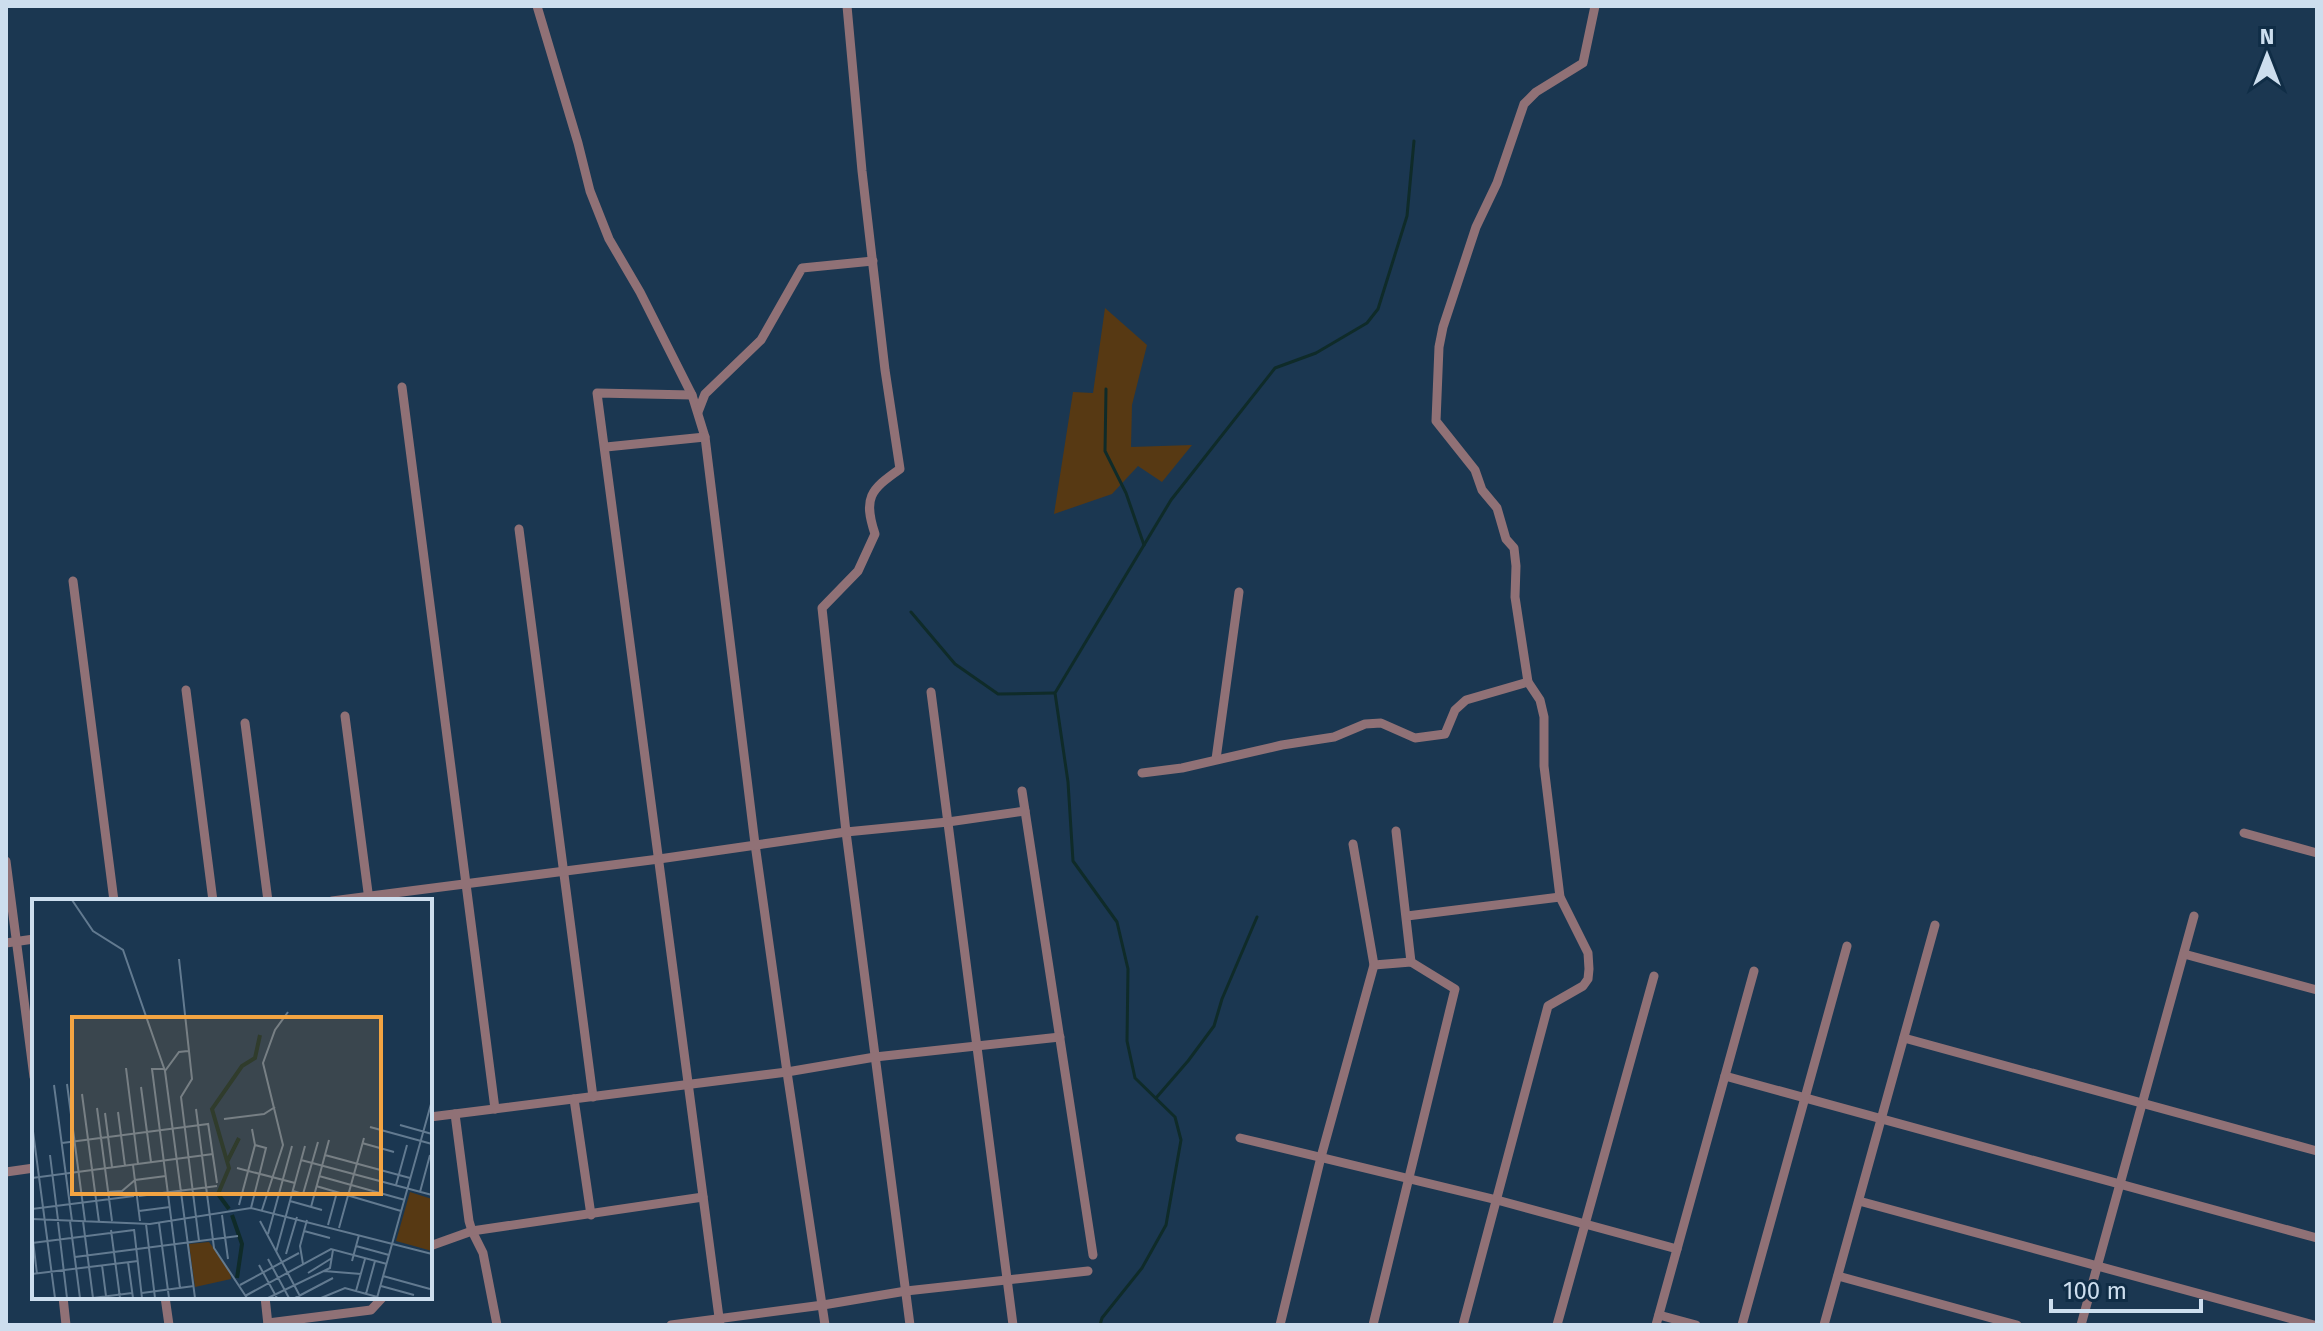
<svg xmlns="http://www.w3.org/2000/svg" width="2323" height="1331" font-family="'Fira Sans',sans-serif">
  <style>
    .green { fill: #573913 }
    .lines { fill: none; stroke-linecap: round; stroke-linejoin: round }
    .stream { stroke: #0f2b29; stroke-width: 3 }
    .street { stroke: #907176; stroke-width: 9 }
    .inset-river { fill: none; stroke: #0f2b29; stroke-width: 4 }
    .inset-road { fill: none; stroke: #627a90; stroke-width: 2 }
    .view { fill: #f3a442; fill-opacity: 0.15; stroke: #f3a442; stroke-width: 4 }
    .inset-edge { fill: none; stroke: #cddeee; stroke-width: 4 }
  </style>
  <rect width="100%" height="100%" fill="#1b3751"/>
  <polygon class="green" points="1105,308 1147,345 1132,405 1131,447 1192,445 1162,482 1138,466 1112,494 1054,514 1073,392 1093,393"/>
  <g class="lines">
    <g class="stream">
      <polyline points="1106,389 1105,451 1126,493 1144,545"/>
      <polyline points="911,612 955,664 998,694 1054,693"/>
      <polyline points="1156,1098 1188,1061 1214,1026 1222,999 1257,917"/>
      <polyline points="1100,1325 1102,1318 1142,1268 1166,1225 1181,1140 1175,1117 1135,1078 1127,1041 1128,969 1117,922 1073,861 1068,782 1055,693 1171,500 1275,368 1316,353 1367,323 1378,309 1407,216 1414,141"/>
    </g>
    <g class="street">
      <polyline points="537,6 578,143 590,191 609,239 640,292 692,395 705,437 755,844 787,1072 825,1325"/>
      <path d="M847 6 862 171 885 370 900 469C870 490 863 498 875 534L858 571 822 608 846 832 910 1325"/>
      <polyline points="402,387 495,1109"/>
      <polyline points="692,395 597,393 720,1325"/>
      <polyline points="698,412 705,394 761,340 802,268 873,261"/>
      <polyline points="606,447 705,437"/>
      <polyline points="519,529 593,1097"/>
      <polyline points="73,581 114,901"/>
      <polyline points="186,690 213,901"/>
      <polyline points="931,692 1013,1325"/>
      <polyline points="345,716 369,900"/>
      <polyline points="245,723 268,901"/>
      <polyline points="1216,759 1239,592"/>
      <polyline points="1142,773 1182,768 1282,745 1334,737 1365,724 1381,723 1415,738 1445,734 1455,710 1466,700 1528,682"/>
      <polyline points="1022,791 1093,1255"/>
      <polyline points="1396,831 1411,962"/>
      <polyline points="2244,833 2317,853"/>
      <polyline points="6,861 34,1077"/>
      <polyline points="332,901 659,859 846,832 948,822 1025,811"/>
      <polyline points="1407,916 1560,897"/>
      <polyline points="6,943 34,939"/>
      <polyline points="2184,954 2317,990"/>
      <polyline points="1904,1038 2317,1151"/>
      <polyline points="1725,1076 2317,1238"/>
      <polyline points="574,1099 591,1215"/>
      <polyline points="455,1114 469,1221 472,1231 483,1253 497,1325"/>
      <polyline points="430,1117 787,1072 875,1057 1060,1037"/>
      <polyline points="1240,1138 1497,1200 1677,1249"/>
      <polyline points="6,1172 34,1168"/>
      <polyline points="1859,1201 2314,1325"/>
      <polyline points="430,1246 472,1231 703,1197"/>
      <polyline points="1838,1276 2017,1325"/>
      <polyline points="63,1297 66,1325"/>
      <polyline points="165,1297 169,1325"/>
      <polyline points="265,1297 268,1325"/>
      <polyline points="1659,1315 1696,1325"/>
      <polyline points="268,1323 371,1310 383,1297"/>
      <polyline points="671,1325 823,1305 906,1291 1088,1271"/>
      <polyline points="1280,1325 1321,1157 1374,965 1353,844"/>
      <polyline points="1373,1325 1455,989 1411,962 1374,965"/>
      <polyline points="1463,1325 1548,1006 1583,986 1588,979 1589,969 1588,953 1560,897 1544,766 1544,717 1540,700 1528,682 1515,597 1516,566 1514,548 1506,539 1497,508 1482,490 1475,470 1436,421 1439,347 1443,327 1476,227 1497,183 1524,104 1536,92 1583,63 1595,6"/>
      <polyline points="1557,1325 1654,976"/>
      <polyline points="1656,1325 1754,971"/>
      <polyline points="1742,1325 1847,946"/>
      <polyline points="1824,1325 1935,925"/>
      <polyline points="2081,1325 2194,916"/>
    </g>
  </g>
  <g transform="translate(32 899)">
    <rect width="400" height="400" fill="#1b3751"/>
    <path d="M378 293 400 300V352L364 342ZM177 343 198 371 199 380 163 388 157 345Z" fill="#573913"/>
    <path class="inset-river" d="M195 263 207 239M197 310 186 295 197 269 180 210 210 167 223 159 228 136M200 316 210 345 205 379"/>
    <path class="inset-road" d="M40 1 61 32 91 51 133 172 163 399M147 60 160 180 149 198 167 342M94 169 106 265M132 170H120L148 389M133 172 147 153 156 152M35 185 53 322M22 186 40 322M109 188 119 263M50 195 67 323M65 209 80 322M164 210 182 349 215 399M86 213 93 267M73 214 80 268M192 220 232 215 243 208M176 224 185 284M0 225 23 399M368 226 400 235M338 228 400 245M30 244 176 225M330 244 362 253M18 256 26 321M293 256 378 279M269 261 400 296M101 266 108 322M205 269 263 284M287 277 373 301M0 279 181 255M364 286 375 246M284 287 369 312M261 292 271 295 286 243M76 293 90 292 103 281 134 277M388 293 398 256M107 297 185 287M258 302 290 311M207 306 223 246 220 230M279 308 297 241M219 309 234 249 223 246M0 310 102 297M230 311 251 246 231 164 243 131 256 113M107 312 138 308M190 316 196 360M0 320 118 325 219 309 400 355M38 322 48 399M51 322 61 399M228 322 269 399M26 323 35 399M127 324 137 399M114 325 123 399M296 326 305 293M307 329 332 239M102 330 110 399M79 331 88 399M272 332 298 339M0 333 5 375M236 335 260 247M0 344 102 331M324 347 357 356M244 353 273 247M254 355 265 318M43 358 206 337M236 360 257 399M320 362 327 336M96 363 101 399M271 365 268 347 275 321M70 366 74 397M227 366 245 399M292 372 329 375M276 374 300 359M0 375 106 362M351 377 398 390M208 386 267 354M349 387 382 396M324 392 333 360M110 394 162 387M334 395 343 362M213 397 299 350 355 365M61 399 100 394M236 399 298 369 301 351M263 399 301 379M289 399 313 389 349 399M345 399 399 205"/>
    <path class="view" d="M40 118H349V295H40Z"/>
    <rect width="400" height="400" class="inset-edge"/>
  </g>
  <rect width="2323" height="1331" fill="none" stroke="#cddeee" stroke-width="16"/>
  <g transform="translate(2267 56)" stroke="#102d46" stroke-width="6" paint-order="stroke">
  <path d="M0-6L14 30L0 20L-14 30Z" fill="#cddeee"/>
  <text y="-12" font-size="22" font-weight="bold" text-anchor="middle" fill="#cddeee">N</text>
  </g>
  <path d="M2051 1299v12h150v-12" fill="none" stroke="#cddeee" stroke-width="4"/>
  <text x="2063" y="1299" font-size="24" fill="#cddeee" stroke="#102d46" stroke-width="6" paint-order="stroke">100 m</text>
</svg>
